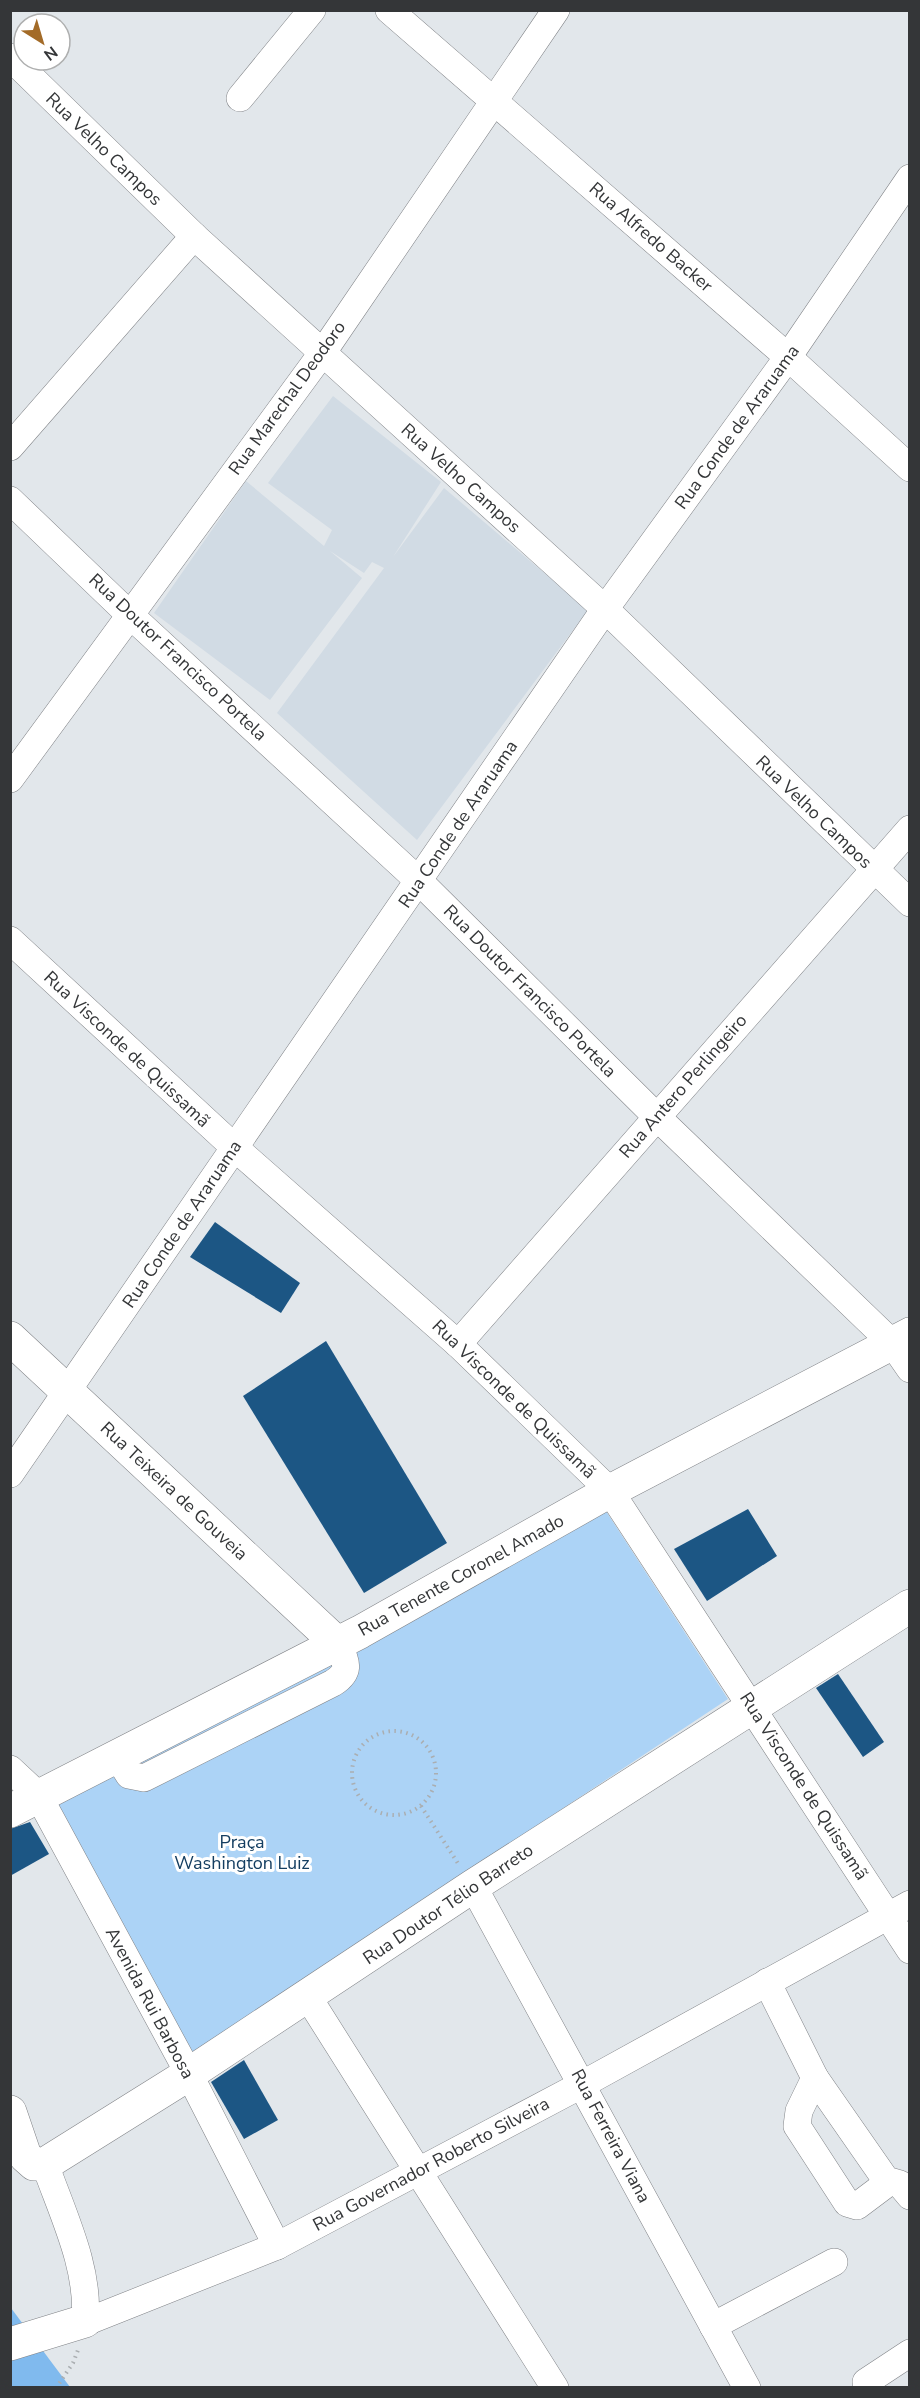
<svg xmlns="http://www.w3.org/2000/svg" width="920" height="2398" font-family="'Nunito Sans',sans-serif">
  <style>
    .built { fill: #d1dbe4 }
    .green { fill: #acd3f6 }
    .water { fill: #80baee }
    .building { fill: #1c5684 }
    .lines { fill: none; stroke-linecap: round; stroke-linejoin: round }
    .minor-casing { stroke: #808387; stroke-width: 28 }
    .major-casing { stroke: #808387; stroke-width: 34 }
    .highway-casing { stroke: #808387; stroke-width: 34 }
    .path { stroke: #aaaeb1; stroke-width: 4; stroke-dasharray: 1.5 4.5; stroke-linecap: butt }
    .minor { stroke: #fff; stroke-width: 27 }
    .major { stroke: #fff; stroke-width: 33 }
    .highway { stroke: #fff; stroke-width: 33 }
    .labels { text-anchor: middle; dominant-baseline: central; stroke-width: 6; stroke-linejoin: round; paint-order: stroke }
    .street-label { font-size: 18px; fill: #343638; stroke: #fff }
    .park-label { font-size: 18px; fill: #143e61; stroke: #fff }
  </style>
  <rect width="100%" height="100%" fill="#e2e7eb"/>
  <polygon class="built" points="333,396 441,482 393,557 444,488 588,610 417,840 277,713 384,568 372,562 364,573 330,551 362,578 270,700 154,613 246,481 324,546 332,530 268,483"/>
  <polygon class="green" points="604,1508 728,1699 192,2054 43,1797"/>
  <polygon class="water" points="11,2308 70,2387 11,2387"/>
  <g class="building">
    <polygon points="215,1222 300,1283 281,1313 190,1257"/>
    <polygon points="326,1341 447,1543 364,1593 243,1396"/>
    <polygon points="748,1509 777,1556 707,1601 674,1549"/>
    <polygon points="838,1674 884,1742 863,1757 816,1688"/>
    <polygon points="30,1822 49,1854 10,1876 10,1829"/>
    <polygon points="244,2060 278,2120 244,2139 211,2082"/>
  </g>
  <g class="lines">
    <defs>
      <g id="minor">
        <polyline points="389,10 788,357 910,468"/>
        <polyline points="10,57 194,236 605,609 910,903"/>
        <polyline points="240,98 312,10"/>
        <polyline points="10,447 194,236"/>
        <polyline points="10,500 130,615 420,882 657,1117 892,1343 910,1369"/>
        <polyline points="10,779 323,352 556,10"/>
        <polyline points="10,940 234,1147 458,1344 610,1491 910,1950"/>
        <polyline points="458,1344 910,829"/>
        <polyline points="10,1474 605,609 788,357 910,178"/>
        <path d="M117 1756 129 1775 144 1778 333 1683C352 1671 346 1662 338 1644"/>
        <polyline points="10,1769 38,1795 189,2074 277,2246"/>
        <polyline points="473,1886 747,2388"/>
        <polyline points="767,1982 815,2078 886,2180 900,2184 910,2196"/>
        <polyline points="308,1997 555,2388"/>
        <polyline points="815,2078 799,2111 797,2126 847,2203 857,2206 889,2182"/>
        <path d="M45 2164C62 2213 90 2268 85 2321L91 2320 277 2246 583 2084 910 1904"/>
        <polyline points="713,2326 834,2262"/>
        <polyline points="866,2382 910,2353"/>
      </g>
      <g id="major">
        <polyline points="10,1338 338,1644"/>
        <polyline points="10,1811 360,1632 610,1491 910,1334"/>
        <polyline points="10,2112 25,2156 34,2164 45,2164 189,2074 473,1886 910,1606"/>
      </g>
      <polyline id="highway" points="10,2344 85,2321"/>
    </defs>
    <use href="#minor" class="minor-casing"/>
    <use href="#major" class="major-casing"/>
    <use href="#highway" class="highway-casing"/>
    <g class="path">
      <circle cx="394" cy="1773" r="42"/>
      <polyline points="421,1806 459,1865"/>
      <polyline points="56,2388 73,2363 78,2350"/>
    </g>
    <use href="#minor" class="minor"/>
    <use href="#major" class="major"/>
    <use href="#highway" class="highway"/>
  </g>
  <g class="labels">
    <g class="street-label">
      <text transform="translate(104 149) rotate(44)">Rua Velho Campos</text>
      <text transform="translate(651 237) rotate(41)">Rua Alfredo Backer</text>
      <text transform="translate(287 398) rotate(-54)">Rua Marechal Deodoro</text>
      <text transform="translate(737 427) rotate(-54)">Rua Conde de Araruama</text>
      <text transform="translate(461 478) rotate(42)">Rua Velho Campos</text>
      <text transform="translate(178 657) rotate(43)">Rua Doutor Francisco Portela</text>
      <text transform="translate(814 812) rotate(44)">Rua Velho Campos</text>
      <text transform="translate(458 824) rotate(-56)">Rua Conde de Araruama</text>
      <text transform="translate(530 991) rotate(45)">Rua Doutor Francisco Portela</text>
      <text transform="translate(127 1049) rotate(43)">Rua Visconde de Quissamã</text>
      <text transform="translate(683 1086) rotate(-49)">Rua Antero Perlingeiro</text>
      <text transform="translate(182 1224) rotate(-56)">Rua Conde de Araruama</text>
      <text transform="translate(514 1399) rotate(44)">Rua Visconde de Quissamã</text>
      <text transform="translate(174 1491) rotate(43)">Rua Teixeira de Gouveia</text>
      <text transform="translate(461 1575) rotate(-29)">Rua Tenente Coronel Amado</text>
      <text transform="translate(804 1786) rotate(57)">Rua Visconde de Quissamã</text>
      <text transform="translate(448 1904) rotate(-34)">Rua Doutor Télio Barreto</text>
      <text transform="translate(150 2003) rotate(62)">Avenida Rui Barbosa</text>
      <text transform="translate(611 2136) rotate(62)">Rua Ferreira Viana</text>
      <text transform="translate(431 2164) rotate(-28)">Rua Governador Roberto Silveira</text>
    </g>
    <g class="park-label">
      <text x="242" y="1842">Praça<tspan x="242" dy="21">Washington Luiz</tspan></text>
    </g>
  </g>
  <rect width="920" height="2398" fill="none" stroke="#343638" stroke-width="24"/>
  <g transform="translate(42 42) rotate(143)"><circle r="28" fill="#ffffff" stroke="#aeafaf" stroke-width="1.5"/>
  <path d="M0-4.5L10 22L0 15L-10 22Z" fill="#a36b28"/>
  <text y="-9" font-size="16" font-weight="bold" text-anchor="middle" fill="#343638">N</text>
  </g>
</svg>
